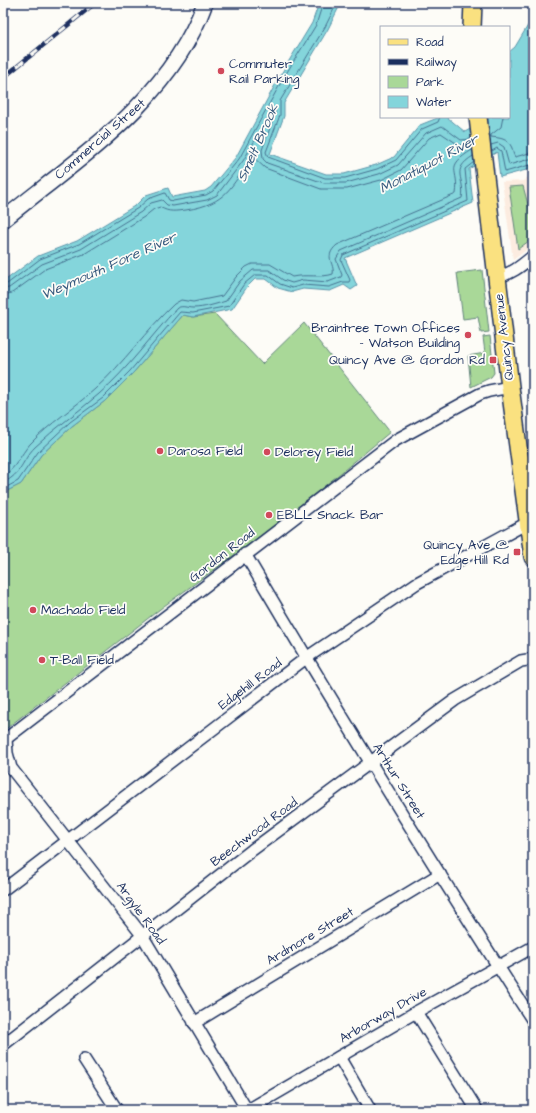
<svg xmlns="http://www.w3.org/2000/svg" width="536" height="1113" font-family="'Architects Daughter',sans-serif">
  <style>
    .built { fill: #fcece0 }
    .green { fill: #a9d898; stroke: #62847b }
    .water { fill: #84d5db; stroke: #5a93a9 }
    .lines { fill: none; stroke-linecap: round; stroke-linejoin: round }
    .shore { stroke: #457190; stroke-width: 1 }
    .minor-casing { stroke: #1b2f5e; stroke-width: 14 }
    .secondary-casing { stroke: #1b2f5e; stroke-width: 18 }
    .primary-casing { stroke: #1b2f5e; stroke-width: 20 }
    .minor { stroke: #fdfcf7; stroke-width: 11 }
    .secondary { stroke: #fdfcf7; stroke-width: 15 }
    .primary { stroke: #fae180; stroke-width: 17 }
    .rail-casing { stroke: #1b2f5e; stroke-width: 4.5 }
    .rail { stroke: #fdfcf7; stroke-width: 3; stroke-dasharray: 9; stroke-linecap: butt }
    .poi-dot { fill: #d1495b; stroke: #fdfcf7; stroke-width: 1.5 }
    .labels { text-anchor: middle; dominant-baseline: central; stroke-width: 3.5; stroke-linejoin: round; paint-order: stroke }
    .poi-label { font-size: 13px; fill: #1b2f5e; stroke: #fdfcf7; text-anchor: start }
    .street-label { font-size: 13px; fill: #1b2f5e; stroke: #fdfcf7 }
    .water-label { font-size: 14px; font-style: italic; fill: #35587d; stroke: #fdfcf7 }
  </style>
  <rect width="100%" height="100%" fill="#fdfcf7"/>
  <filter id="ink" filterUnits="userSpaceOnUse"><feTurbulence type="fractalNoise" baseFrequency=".025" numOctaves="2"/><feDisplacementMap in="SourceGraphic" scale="8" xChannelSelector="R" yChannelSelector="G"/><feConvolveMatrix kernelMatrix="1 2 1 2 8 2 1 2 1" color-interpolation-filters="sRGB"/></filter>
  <g filter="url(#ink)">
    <polygon class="built" points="533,173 533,245 513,260 502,182 523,181"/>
    <g class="green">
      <polygon points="523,186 533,223 533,238 518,249 509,187"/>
      <polygon points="482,270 489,332 481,333 478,317 463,319 457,273"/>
      <polygon points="215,314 262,364 304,323 390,432 331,481 259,537 164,606 3,731 3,493 21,484 41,455 72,426 105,401 133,373 183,315 193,317"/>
      <polygon points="490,336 494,373 491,377 471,387 468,356 485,353 483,337"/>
    </g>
    <polygon class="water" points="319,3 341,3 328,29 284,103 284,116 270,154 326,174 344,174 376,165 394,157 420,125 440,117 447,117 465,132 491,117 509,117 509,52 515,47 533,17 533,166 530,169 500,177 497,152 469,169 473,203 345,258 357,286 351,290 344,285 330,291 303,289 292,292 278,288 266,279 255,279 247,287 232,309 193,317 183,315 133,373 105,401 72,426 41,455 21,484 3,493 3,282 38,256 77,241 136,205 146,195 168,188 172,197 205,191 211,187 236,157 281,74 312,23"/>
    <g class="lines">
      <g class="shore">
        <polyline points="337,3 325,27 280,101 280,115 266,152 268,157 325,178 345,178 377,169 396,160 422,129 438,122 440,117"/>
        <path d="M503 117 501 127 491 135V137C499 138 508 138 512 148 513 152 513 154 515 157L533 152"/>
        <polyline points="491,145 498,143 504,147 509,165 533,158"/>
        <polyline points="492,151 497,148 501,151 505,172 533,164"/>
        <polyline points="3,284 7,284 40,259 79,244 138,208 148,199 165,193 169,200 173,201 206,195 213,191 239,159 284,77 316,25 323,3"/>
        <polyline points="3,289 9,288 42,264 81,249 141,212 151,203 162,200 167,205 173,206 207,200 217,195 243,161 273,109 275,110 275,114 262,150 263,159 267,163 324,183 346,183 379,174 398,165 426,133 442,126 461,140 471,139"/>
        <path d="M3 295 12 293 45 269 84 254 144 217 154 209 160 207C169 213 176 211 186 210 229 203 229 187 253 157L265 168 321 189H347L381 180 401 170 429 138 441 133 459 145H472"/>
        <path d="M3 476C16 469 20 455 30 444 50 423 74 408 95 389 124 363 146 330 174 304L181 300 193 302 222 296 236 277 246 267 252 264H270L292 277C305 274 323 278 333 274 335 263 323 257 337 245L456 194C460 169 443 168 472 150"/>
        <path d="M3 483C23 473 21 461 35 447 55 428 78 412 99 394 128 369 151 336 177 308 183 305 187 308 193 308 204 308 216 304 226 301L240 281 253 270H269L283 280 292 283 303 280 328 282 341 277 342 275 336 259 341 251 462 198C466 178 449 171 473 156"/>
        <polyline points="3,489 18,481 38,452 70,422 103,398 130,371 180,312 193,313 229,306 244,284 255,275 268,275 280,284 292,288 303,285 329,287 343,282 349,282 350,280 341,260 343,255 468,201 465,169 474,162"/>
      </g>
      <defs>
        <g id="minor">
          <path d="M497 277C512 274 522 265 533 256"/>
          <path d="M245 554C338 712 434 867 533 1021"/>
          <polyline points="6,739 7,753 11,768 142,935 247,1110"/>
          <polyline points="3,741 396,440 480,394 489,391 510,387"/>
          <polyline points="3,890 306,658 417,583 529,522 533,521"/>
          <polyline points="416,1012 477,1110"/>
          <polyline points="194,1023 440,874"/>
          <polyline points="3,1045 252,850 371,762 455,700 521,661 533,659"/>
          <polyline points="339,1057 370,1110"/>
          <polyline points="84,1059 117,1110"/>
          <polyline points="248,1110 416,1012 533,947"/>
        </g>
        <path id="secondary" d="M3 220C80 157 170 100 205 3"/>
        <g id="primary">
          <polyline points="472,27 473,3"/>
          <polyline points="478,117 510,387 533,557"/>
        </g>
      </defs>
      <use href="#minor" class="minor-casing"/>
      <use href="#secondary" class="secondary-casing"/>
      <use href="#primary" class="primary-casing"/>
      <use href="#minor" class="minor"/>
      <use href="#secondary" class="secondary"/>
      <use href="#primary" class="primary"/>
      <defs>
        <polyline id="rail" points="3,78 95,3"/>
      </defs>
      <use href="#rail" class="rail-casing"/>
      <use href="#rail" class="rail"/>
    </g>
  </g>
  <g class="poi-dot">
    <circle cx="221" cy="71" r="4"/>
    <circle cx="468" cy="335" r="4"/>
    <rect x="489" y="356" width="8" height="8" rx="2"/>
    <circle cx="160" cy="451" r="4"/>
    <circle cx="267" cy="452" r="4"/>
    <circle cx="269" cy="515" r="4"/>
    <rect x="513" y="548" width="8" height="8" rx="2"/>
    <circle cx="33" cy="610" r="4"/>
    <circle cx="42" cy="660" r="4"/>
  </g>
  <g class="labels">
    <g class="poi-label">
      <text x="229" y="64">Commuter<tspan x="229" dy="15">Rail Parking</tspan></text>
      <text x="460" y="328" text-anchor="end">Braintree Town Offices<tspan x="460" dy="15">- Watson Building</tspan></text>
      <text x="485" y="360" text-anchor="end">Quincy Ave @ Gordon Rd</text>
      <text x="168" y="451">Darosa Field</text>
      <text x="275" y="452">Delorey Field</text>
      <text x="277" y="515">EBLL Snack Bar</text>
      <text x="509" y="545" text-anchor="end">Quincy Ave @<tspan x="509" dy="15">Edge Hill Rd</tspan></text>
      <text x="41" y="610">Machado Field</text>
      <text x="50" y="660">T-Ball Field</text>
    </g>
    <g class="street-label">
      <text transform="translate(100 139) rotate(-41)">Commercial Street</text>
      <text transform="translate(504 337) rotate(-97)">Quincy Avenue</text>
      <text transform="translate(222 555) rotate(-38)">Gordon Road</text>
      <text transform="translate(250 684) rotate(-37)">Edgehill Road</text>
      <text transform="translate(399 781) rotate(58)">Arthur Street</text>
      <text transform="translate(254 832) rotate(-37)">Beechwood Road</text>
      <text transform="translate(141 913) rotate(54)">Argyle Road</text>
      <text transform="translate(310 936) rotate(-31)">Ardmore Street</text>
      <text transform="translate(383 1015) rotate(-30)">Arborway Drive</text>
    </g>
    <g class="water-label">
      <text transform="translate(258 143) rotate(-66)">Smelt Brook</text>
      <text transform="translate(429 164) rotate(-28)">Monatiquot River</text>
      <text transform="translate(109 266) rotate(-24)">Weymouth Fore River</text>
    </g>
  </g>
  <rect width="536" height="1113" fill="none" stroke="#fdfcf7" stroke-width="16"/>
  <rect x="8" y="8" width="520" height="1097" fill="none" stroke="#1b2f5e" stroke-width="1.5" filter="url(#ink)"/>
  <rect x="380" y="26" width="130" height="92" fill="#fdfcf7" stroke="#a3aaba"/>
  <rect x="388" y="39" width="20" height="6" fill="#fae180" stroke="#a3aaba"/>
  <text x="416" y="46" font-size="12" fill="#1b2f5e">Road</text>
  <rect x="388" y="59" width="20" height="6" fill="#1b2f5e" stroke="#a3aaba"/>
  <text x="416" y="66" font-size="12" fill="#1b2f5e">Railway</text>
  <rect x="388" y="76" width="20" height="12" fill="#a9d898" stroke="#a3aaba"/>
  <text x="416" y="86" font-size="12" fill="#1b2f5e">Park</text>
  <rect x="388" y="96" width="20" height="12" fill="#84d5db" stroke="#a3aaba"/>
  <text x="416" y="106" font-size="12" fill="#1b2f5e">Water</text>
</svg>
